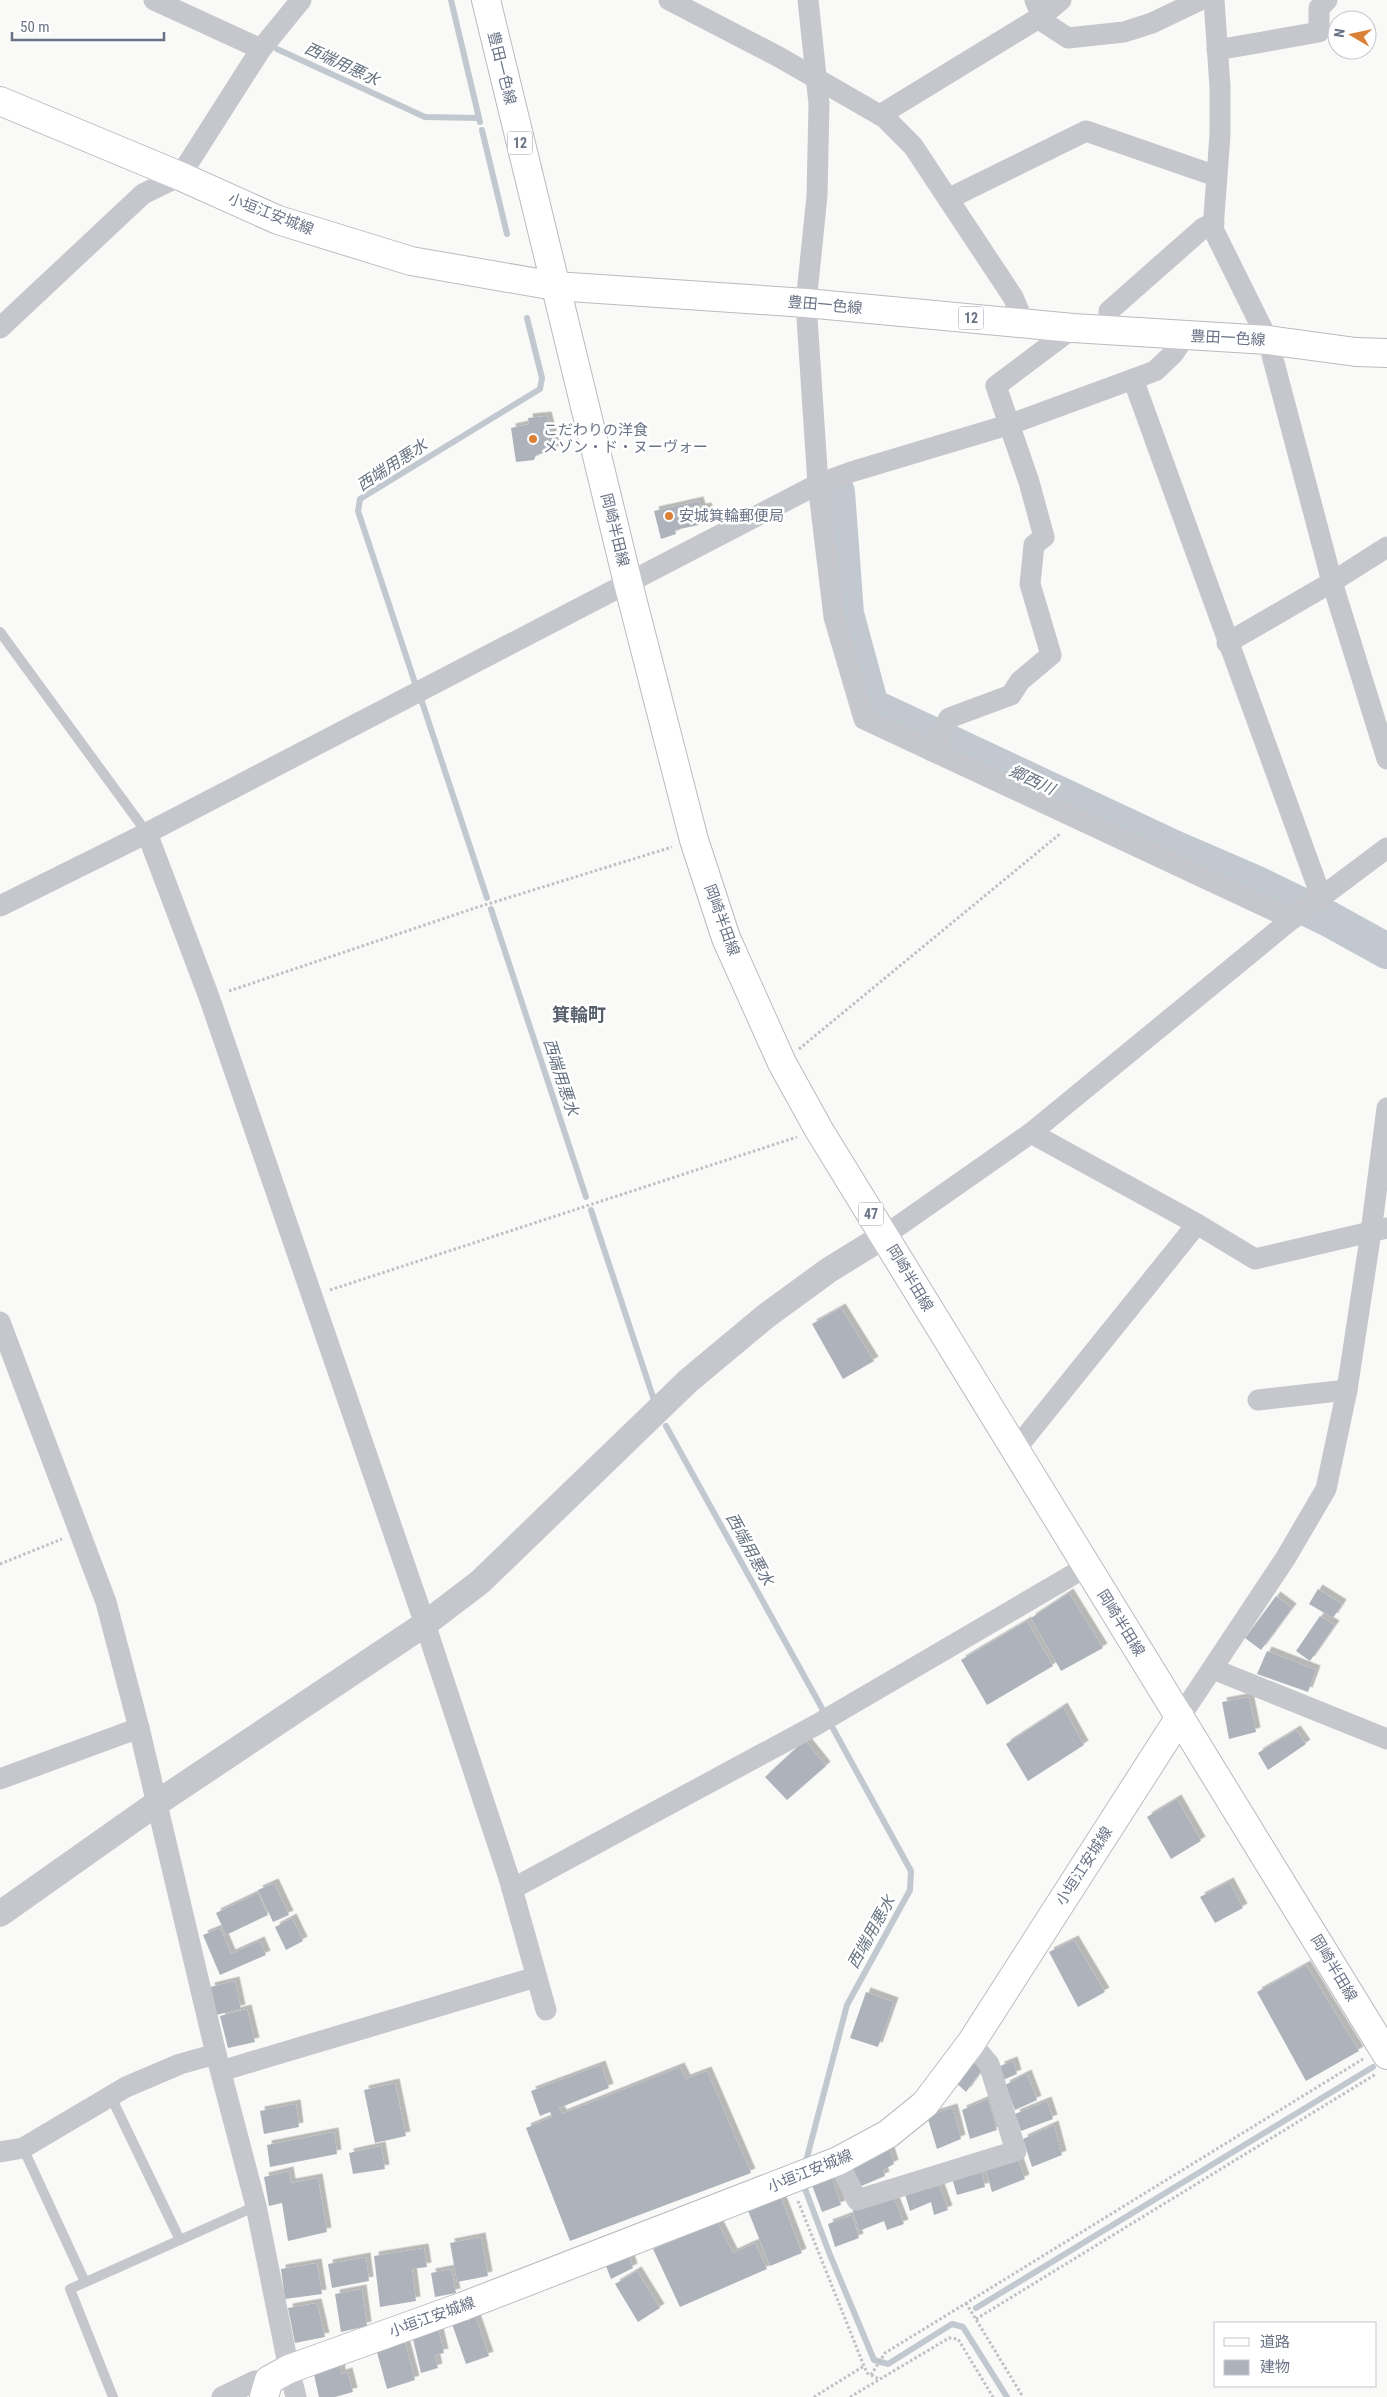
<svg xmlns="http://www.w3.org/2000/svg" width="1387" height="2397" font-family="'Roboto Condensed','Noto Sans JP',sans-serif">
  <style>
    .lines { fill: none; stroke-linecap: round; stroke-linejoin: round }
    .stream { stroke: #c2c8cf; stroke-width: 6 }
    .river { stroke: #c2c8cf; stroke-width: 36 }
    .building { fill: #aeb3bb; filter: url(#shadow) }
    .secondary-casing { stroke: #babcc2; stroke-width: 30 }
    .primary-casing { stroke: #b8bbc0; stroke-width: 30 }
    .path { stroke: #bfc0c3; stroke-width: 3; stroke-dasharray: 2.5 2.5; stroke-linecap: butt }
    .service { stroke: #c5c7cc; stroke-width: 10 }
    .minor { stroke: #c5c7cc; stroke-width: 21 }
    .tertiary { stroke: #c5c7cc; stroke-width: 26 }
    .secondary { stroke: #fff; stroke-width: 28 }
    .primary { stroke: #fff; stroke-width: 28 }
    .poi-dot { fill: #db8135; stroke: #fff; stroke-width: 2 }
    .labels { text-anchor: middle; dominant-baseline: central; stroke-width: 5; stroke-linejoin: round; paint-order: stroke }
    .shield { fill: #fff; stroke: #979daa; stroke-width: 1 }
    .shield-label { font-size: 14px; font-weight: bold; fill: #6a7386 }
    .street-label { font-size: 15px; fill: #6a7386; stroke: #fff }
    .poi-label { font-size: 15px; fill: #6a7386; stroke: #fff; text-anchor: start }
    .water-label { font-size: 16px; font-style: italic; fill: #667381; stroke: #fff }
    .quarter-label { font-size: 18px; font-weight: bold; fill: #575e6c; stroke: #fff }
  </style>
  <defs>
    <filter id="shadow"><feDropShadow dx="4.5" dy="-4.5" stdDeviation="0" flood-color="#0004"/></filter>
  </defs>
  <rect width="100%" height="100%" fill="#f9f9f7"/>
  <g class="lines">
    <g class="stream">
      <polyline points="451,0 479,118"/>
      <polyline points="277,49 425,117 479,118 480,122"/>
      <polyline points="482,130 507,234"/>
      <polyline points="415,683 358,511 360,499 540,389 542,378 527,318"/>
      <polyline points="422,702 487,898"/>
      <polyline points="491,909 586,1197"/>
      <polyline points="591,1210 655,1403"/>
      <polyline points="666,1426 824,1712"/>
      <polyline points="805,2165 847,2005 910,1890 911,1871 830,1723"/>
      <polyline points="802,2181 830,2255 874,2360 888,2364 952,2324 963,2327 1007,2397"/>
      <polyline points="976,2308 1373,2067"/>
    </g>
    <polyline class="river" points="837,492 846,614 871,706 1174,848 1255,883 1329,919 1387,951"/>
  </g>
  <g class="building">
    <polygon points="547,416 556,450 536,455 534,460 516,462 511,428 529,424 528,418"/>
    <polygon points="699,501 701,508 707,507 710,518 699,520 699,525 675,530 676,534 661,539 654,511"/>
    <polygon points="841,1308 874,1361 843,1379 812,1324"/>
    <polygon points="1318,1589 1342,1604 1333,1618 1309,1604"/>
    <polygon points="1069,1593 1103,1648 1061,1671 1031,1618"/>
    <polygon points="1276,1596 1292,1608 1261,1650 1245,1638"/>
    <polygon points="1320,1616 1335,1625 1310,1661 1296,1651"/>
    <polygon points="1027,1621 1053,1666 987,1705 961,1660"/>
    <polygon points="1267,1651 1316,1670 1308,1692 1257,1674"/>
    <polygon points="1249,1697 1256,1732 1229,1739 1222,1702"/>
    <polygon points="1063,1707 1084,1745 1028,1781 1006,1744"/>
    <polygon points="1296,1730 1306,1744 1268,1770 1258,1753"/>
    <polygon points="805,1740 826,1766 787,1800 765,1777"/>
    <polygon points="1177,1799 1201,1841 1171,1859 1147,1817"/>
    <polygon points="1229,1882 1243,1908 1215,1923 1200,1897"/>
    <polygon points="274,1883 289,1915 273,1922 258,1890"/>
    <polygon points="258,1893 268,1915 226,1935 216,1913"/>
    <polygon points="292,1918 303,1941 286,1950 275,1927"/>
    <polygon points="220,1928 231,1954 260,1941 266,1955 220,1975 203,1935"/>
    <polygon points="1074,1940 1105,1992 1078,2007 1049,1952"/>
    <polygon points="1306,1965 1359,2051 1306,2081 1257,1992"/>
    <polygon points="235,1981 241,2009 216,2015 210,1987"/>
    <polygon points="866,1992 894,2002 878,2047 850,2038"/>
    <polygon points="247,2009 255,2042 228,2048 220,2016"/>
    <polygon points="969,2054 984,2067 966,2092 952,2079"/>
    <polygon points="1013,2061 1017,2074 1003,2080 1000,2066"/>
    <polygon points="601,2065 609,2088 559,2108 562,2114 680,2067 686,2079 707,2071 751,2173 570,2241 526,2128 552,2117 550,2112 540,2116 531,2091"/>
    <polygon points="1027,2074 1037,2100 1015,2110 1005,2085"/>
    <polygon points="395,2083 406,2136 375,2143 364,2090"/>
    <polygon points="988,2099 997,2130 970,2139 962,2110"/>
    <polygon points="1047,2101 1053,2119 1021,2131 1015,2114"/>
    <polygon points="296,2104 299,2127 264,2134 260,2111"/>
    <polygon points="953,2108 961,2139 937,2149 927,2116"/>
    <polygon points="1054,2125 1062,2155 1032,2167 1023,2139"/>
    <polygon points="334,2132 337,2154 270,2167 267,2145"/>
    <polygon points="887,2142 894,2164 883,2170 885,2176 859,2187 850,2162"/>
    <polygon points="381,2146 385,2169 353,2174 349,2153"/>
    <polygon points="1017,2156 1025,2179 992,2192 985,2168"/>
    <polygon points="981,2168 985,2187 957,2195 952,2178"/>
    <polygon points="289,2171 291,2183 318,2178 327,2232 288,2241 282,2203 269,2206 264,2177"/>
    <polygon points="832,2178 841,2205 822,2212 812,2185"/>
    <polygon points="938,2182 948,2210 934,2215 931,2202 910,2211 905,2194"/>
    <polygon points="778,2190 802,2253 770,2266 745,2203"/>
    <polygon points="893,2196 904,2224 887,2230 884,2221 859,2231 853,2210"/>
    <polygon points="852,2215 859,2238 835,2247 828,2224"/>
    <polygon points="717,2221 733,2253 755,2243 767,2269 680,2307 653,2249"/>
    <polygon points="481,2237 488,2276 457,2282 450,2243"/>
    <polygon points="424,2248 427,2267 412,2269 416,2301 380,2307 374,2256"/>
    <polygon points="628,2252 633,2268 611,2279 604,2261"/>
    <polygon points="366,2257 369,2281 332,2288 328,2264"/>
    <polygon points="317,2263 322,2294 285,2299 281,2269"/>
    <polygon points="451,2269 456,2293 435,2297 431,2273"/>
    <polygon points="637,2271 660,2308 638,2322 615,2284"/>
    <polygon points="362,2289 367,2326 341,2332 335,2294"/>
    <polygon points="317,2303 325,2337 295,2343 288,2308"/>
    <polygon points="475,2315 489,2356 466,2364 452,2324"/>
    <polygon points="438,2328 444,2353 435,2355 438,2368 421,2373 412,2335"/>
    <polygon points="403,2335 415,2380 387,2389 375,2345"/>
    <polygon points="340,2362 341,2374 348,2372 353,2392 335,2397 319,2397 313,2370"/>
  </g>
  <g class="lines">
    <defs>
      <g id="secondary">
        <polyline points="0,101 180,176 278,220 411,261 555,286"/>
        <polyline points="264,2397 269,2380 289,2369 464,2306 838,2161 888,2134 925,2104 971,2043 1180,1717"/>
      </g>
      <g id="primary">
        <polyline points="486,0 628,583 694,840 726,938 782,1063 819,1130 1387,2055"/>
        <polyline points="555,286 806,303 1073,328 1268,340 1356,352 1387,353"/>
      </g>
    </defs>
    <use href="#secondary" class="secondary-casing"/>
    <use href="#primary" class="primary-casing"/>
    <g class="path">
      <polyline points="229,991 475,908 672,847"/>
      <polyline points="799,1049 1061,833"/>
      <polyline points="330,1290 797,1137"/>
      <polyline points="0,1564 62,1539"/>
      <polyline points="798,2201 864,2366 867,2373 879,2379"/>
      <polyline points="966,2303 1023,2397"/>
      <polyline points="976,2319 1376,2074"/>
      <polyline points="871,2375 885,2353 1363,2059"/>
      <polyline points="814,2397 864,2366"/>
      <polyline points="850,2397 949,2338 958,2339 993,2397"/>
    </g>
    <g class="service">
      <polyline points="0,632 147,833"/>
      <polyline points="111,2097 180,2240"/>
      <polyline points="23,2148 85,2282"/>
      <polyline points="113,2397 70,2289 256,2206"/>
    </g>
    <g class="minor">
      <polyline points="154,0 261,49"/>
      <polyline points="669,0 779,57 885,118 913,146 1013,297 1024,323"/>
      <polyline points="808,0 819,104 817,196 806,303 818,484 834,617 864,719 1292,919"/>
      <polyline points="1035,0 1045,23 1068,38 1124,32 1152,23 1200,0"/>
      <polyline points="1214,0 1220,87 1220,135 1213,229 1268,340 1332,582 1387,759"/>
      <polyline points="1217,50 1319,32 1319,8 1327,0"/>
      <polyline points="880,115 1042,16 1061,0"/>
      <polyline points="948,199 1086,131 1216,176"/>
      <polyline points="0,328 143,194 180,176 261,49 301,0"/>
      <polyline points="1109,331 1109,311 1203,228 1214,223"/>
      <polyline points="1133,379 1322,899"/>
      <polyline points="1227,643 1332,582 1387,547"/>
      <polyline points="932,751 949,718 1011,695 1020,681 1051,655 1030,584 1034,545 1044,537 1029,482 996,386 1073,328"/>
      <polyline points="147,833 209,997 425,1624 509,1878 546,2010"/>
      <polyline points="0,906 147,833 818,484 851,472 1011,424 1155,371 1173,354 1186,335"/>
      <polyline points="1031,1133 1197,1224"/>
      <polyline points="884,1236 1031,1133 1292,919 1387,848"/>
      <polyline points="0,1322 106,1602 139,1728 216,2054 256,2206 289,2369 296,2397"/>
      <polyline points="1258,1400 1347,1390"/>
      <polyline points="1015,1450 1197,1224 1255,1259 1387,1228"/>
      <polyline points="1213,1669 1387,1739"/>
      <polyline points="1180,1717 1285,1559 1326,1489 1347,1390 1371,1232 1387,1108"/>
      <polyline points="0,1779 139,1728"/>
      <polyline points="512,1889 816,1725 1086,1567"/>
      <polyline points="221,2071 536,1977"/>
      <polyline points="0,2152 23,2148 126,2087 180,2064 216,2054"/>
      <polyline points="838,2161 857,2200 1016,2151 989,2064 971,2043"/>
      <polyline points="222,2397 255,2381 269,2380"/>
    </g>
    <polyline class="tertiary" points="0,1914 157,1803 425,1624 480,1582 688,1381 766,1316 829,1270 884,1236"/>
    <use href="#secondary" class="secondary"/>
    <use href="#primary" class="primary"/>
  </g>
  <g class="poi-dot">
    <circle cx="533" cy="439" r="5"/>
    <circle cx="669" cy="516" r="5"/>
  </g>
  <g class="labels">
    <g class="shield">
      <rect x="507.5" y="131.5" width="25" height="23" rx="4"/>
      <rect x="958.5" y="306.5" width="25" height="23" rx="4"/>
      <rect x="858.5" y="1202.5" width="25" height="23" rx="4"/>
    </g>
    <g class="shield-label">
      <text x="520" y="143">12</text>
      <text x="971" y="318">12</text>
      <text x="871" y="1214">47</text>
    </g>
    <g class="street-label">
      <text transform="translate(502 68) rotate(76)">豊田一色線</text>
      <text transform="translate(271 214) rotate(21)">小垣江安城線</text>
      <text transform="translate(825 305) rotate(5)">豊田一色線</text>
      <text transform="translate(1228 338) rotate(3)">豊田一色線</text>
      <text transform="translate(615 530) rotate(76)">岡崎半田線</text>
      <text transform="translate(722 920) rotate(70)">岡崎半田線</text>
      <text transform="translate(910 1278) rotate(59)">岡崎半田線</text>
      <text transform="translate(1121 1623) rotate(58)">岡崎半田線</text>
      <text transform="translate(1084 1866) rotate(-57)">小垣江安城線</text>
      <text transform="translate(1334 1968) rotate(59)">岡崎半田線</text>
      <text transform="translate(810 2171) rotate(-22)">小垣江安城線</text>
      <text transform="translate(432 2317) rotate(-20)">小垣江安城線</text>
    </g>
    <g class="poi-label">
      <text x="543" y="430">こだわりの洋食<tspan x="543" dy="17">メゾン・ド・ヌーヴォー</tspan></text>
      <text x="679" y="516">安城箕輪郵便局</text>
    </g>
    <g class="water-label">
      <text transform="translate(342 64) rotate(25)">西端用悪水</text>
      <text transform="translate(392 465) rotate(-33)">西端用悪水</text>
      <text transform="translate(1032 780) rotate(25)">郷西川</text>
      <text transform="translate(561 1077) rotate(72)">西端用悪水</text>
      <text transform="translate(750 1549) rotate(61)">西端用悪水</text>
      <text transform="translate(871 1932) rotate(-61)">西端用悪水</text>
    </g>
    <g class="quarter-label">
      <text x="579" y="1014">箕輪町</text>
    </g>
  </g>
  <rect x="1214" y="2322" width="162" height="65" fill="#ffffff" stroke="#c3c7cf"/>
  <rect x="1224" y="2338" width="25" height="8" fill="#ffffff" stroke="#c3c7cf"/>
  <text x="1260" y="2347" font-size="15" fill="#6a7386">道路</text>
  <rect x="1224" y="2360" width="25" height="15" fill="#aeb3bb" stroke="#c3c7cf"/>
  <text x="1260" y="2372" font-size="15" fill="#6a7386">建物</text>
  <g transform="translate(1352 35) rotate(279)"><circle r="24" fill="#ffffff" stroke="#c3c7cf"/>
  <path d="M0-4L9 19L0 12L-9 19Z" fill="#db8135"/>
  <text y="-8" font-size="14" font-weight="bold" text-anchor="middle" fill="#6a7386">N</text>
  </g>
  <path d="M12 32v8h152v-8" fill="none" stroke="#6a7386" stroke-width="2.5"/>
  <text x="20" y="32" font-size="15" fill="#6a7386" stroke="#ffffff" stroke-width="4" paint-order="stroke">50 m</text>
</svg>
